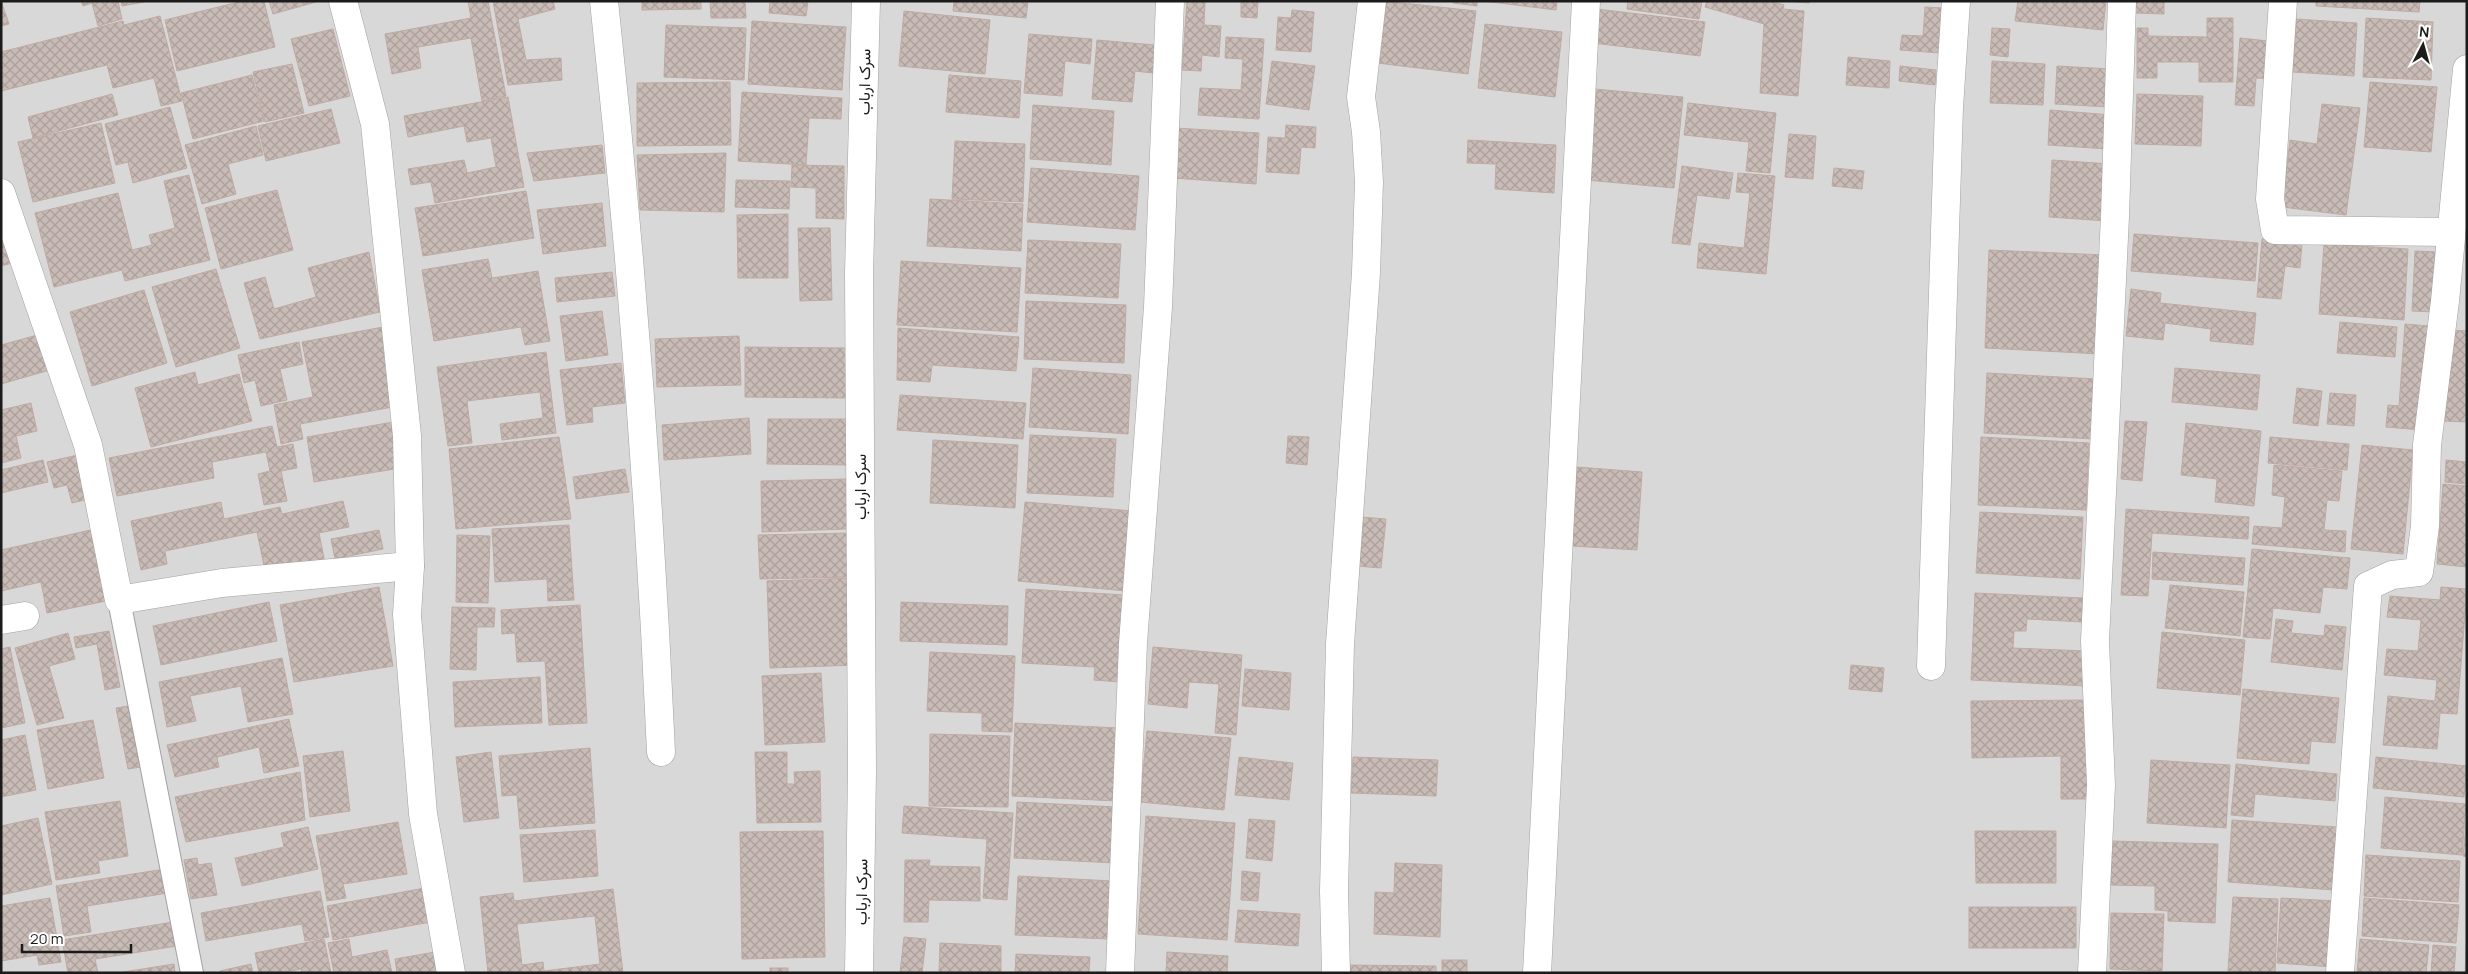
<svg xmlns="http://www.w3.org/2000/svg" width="2468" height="974" font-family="Manrope,Vazirmatn,sans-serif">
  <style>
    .residential { fill: #d9d8d8 }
    .building { fill: url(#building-cross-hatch); stroke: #bfaaa2; fill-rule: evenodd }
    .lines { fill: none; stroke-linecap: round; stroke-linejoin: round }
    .lane-casing { stroke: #a2a2a2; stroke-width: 24 }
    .street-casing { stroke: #a2a2a2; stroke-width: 29 }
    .lane { stroke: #fff; stroke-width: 22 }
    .street { stroke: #fff; stroke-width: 28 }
    .labels { text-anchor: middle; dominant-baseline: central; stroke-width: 4; stroke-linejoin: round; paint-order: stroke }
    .street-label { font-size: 16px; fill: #1b1b1b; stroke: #fff }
  </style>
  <defs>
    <pattern id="building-cross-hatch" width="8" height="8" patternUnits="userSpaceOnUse" patternTransform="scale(1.25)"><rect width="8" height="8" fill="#c9bbb6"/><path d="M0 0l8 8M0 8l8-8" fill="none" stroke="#aca09c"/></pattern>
  </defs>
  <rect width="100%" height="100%" fill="#ede6e0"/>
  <rect class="residential" x="1" y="1" width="2466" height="972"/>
  <g class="building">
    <polygon points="1,1 9,24 1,26"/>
    <polygon points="81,1 118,1 122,19 98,26 92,3 83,6"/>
    <polygon points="121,1 144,1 144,2 122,6"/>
    <polygon points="243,1 264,1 275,47 177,71 165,20"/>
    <polygon points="269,1 316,1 316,2 273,14"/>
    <polygon points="468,1 488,1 506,96 482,101 471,38 418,47 421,68 392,74 385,34 471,18"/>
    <polygon points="493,1 553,1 555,9 518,19 526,60 561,58 562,80 508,85"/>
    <polygon points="642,1 701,1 701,9 642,10"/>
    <polygon points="710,1 745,1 746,18 711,18"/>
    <polygon points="770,1 808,1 806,16 769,13"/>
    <polygon points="954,1 1028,1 1026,18 953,11"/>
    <polygon points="1187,1 1205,1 1204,25 1221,26 1219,57 1202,55 1201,71 1182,70"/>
    <polygon points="1241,1 1258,1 1257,18 1241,17"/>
    <polygon points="1384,1 1476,11 1468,74 1377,63"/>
    <polygon points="1453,1 1477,1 1477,6 1453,3"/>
    <polygon points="1483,1 1557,1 1556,10"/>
    <polygon points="1628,1 1702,1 1699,19 1627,9"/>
    <polygon points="1707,1 1769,1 1784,5 1783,9 1804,11 1798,96 1760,93 1764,24 1705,7"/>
    <polygon points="1786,1 1810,1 1809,3"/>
    <polygon points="2018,1 2106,1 2103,30 2015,21"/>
    <polygon points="2135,1 2164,1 2164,14 2135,13"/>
    <polygon points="2316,1 2420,1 2419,12 2316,6"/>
    <polygon points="1925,7 1943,8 1940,53 1900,50 1902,35 1923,36"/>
    <polygon points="1597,9 1705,22 1700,56 1593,43"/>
    <polygon points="1292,10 1314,12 1311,52 1276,50 1278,17 1291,18"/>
    <polygon points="904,11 990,20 985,74 899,66"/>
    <polygon points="160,16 182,101 161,106 154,78 113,88 107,65 1,91 1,52 123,21 124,25"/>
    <polygon points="2207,18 2233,18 2233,82 2199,82 2199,62 2157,62 2157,78 2137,78 2137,28 2148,28 2148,36 2207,37"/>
    <polygon points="2366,18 2433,22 2431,80 2363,77"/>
    <polygon points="2296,19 2357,23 2354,76 2293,72"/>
    <polygon points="752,21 846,27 842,90 748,84"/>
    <polygon points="1485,24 1562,32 1555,97 1478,88"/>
    <polygon points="666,25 746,28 744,80 664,77"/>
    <polygon points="1992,28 2010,29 2008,57 1990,55"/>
    <polygon points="333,29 350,96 309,106 291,39"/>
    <polygon points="1029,34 1092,39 1090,64 1065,61 1062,96 1024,93"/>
    <polygon points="1226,37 1264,39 1259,119 1198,115 1200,88 1241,90 1243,59 1225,58"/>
    <polygon points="2240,38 2278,42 2274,79 2256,78 2254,106 2235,105"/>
    <polygon points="1097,40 1155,45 1153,73 1135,71 1132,102 1092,99"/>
    <polygon points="1848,57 1890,61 1889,88 1846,85"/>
    <polygon points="1272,61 1315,66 1309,110 1266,104"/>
    <polygon points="1992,61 2045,64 2043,105 1990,103"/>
    <polygon points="292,64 304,113 265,122 253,72"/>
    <polygon points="1900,66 1936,70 1935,85 1899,81"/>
    <polygon points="2057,66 2111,69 2109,107 2055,104"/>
    <polygon points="252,75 264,121 193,139 181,93"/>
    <polygon points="949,75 1021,81 1019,118 946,112"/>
    <polygon points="730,82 731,145 637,146 637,83"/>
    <polygon points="2370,82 2437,87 2431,152 2364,147"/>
    <polygon points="1595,89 1683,97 1674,188 1586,180"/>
    <polygon points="742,92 842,98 841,119 809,118 806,165 738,161"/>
    <polygon points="112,94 118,115 33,138 28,117"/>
    <polygon points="2137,94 2203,96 2201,146 2135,144"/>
    <polygon points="508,97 524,187 435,203 431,182 411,185 408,169 464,160 467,173 496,167 491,138 467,142 464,126 408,137 404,116"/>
    <polygon points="1688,103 1776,113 1770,173 1746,171 1749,142 1684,135"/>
    <polygon points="2322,104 2360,108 2346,215 2282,207 2290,140 2317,144"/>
    <polygon points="1033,105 1114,111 1111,165 1030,159"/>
    <polygon points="170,107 187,168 133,183 128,162 116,165 105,124"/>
    <polygon points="331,109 340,143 266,161 258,126"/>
    <polygon points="2050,110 2111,115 2108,149 2048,145"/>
    <polygon points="101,123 115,183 33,202 18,142"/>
    <polygon points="1286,125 1316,127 1315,148 1301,147 1299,174 1266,172 1268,137 1285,138"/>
    <polygon points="256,126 263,155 228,164 236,194 202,204 185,145"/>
    <polygon points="1175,128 1259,133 1256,184 1173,178"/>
    <polygon points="1789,134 1816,136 1813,179 1785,177"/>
    <polygon points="1468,140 1556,145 1554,193 1495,189 1496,164 1467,163"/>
    <polygon points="955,141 1025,144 1023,202 952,199"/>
    <polygon points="602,145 605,173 534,181 527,153"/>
    <polygon points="726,153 724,212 640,210 637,155"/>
    <polygon points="2052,160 2110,164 2107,221 2049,217"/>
    <polygon points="792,165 844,166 844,219 816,218 816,188 791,187"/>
    <polygon points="1682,166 1733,173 1729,199 1697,195 1690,245 1672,243"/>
    <polygon points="1031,168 1139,176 1135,230 1027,222"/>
    <polygon points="1834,168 1864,171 1862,189 1832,186"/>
    <polygon points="1738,173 1775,176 1766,274 1697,268 1699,243 1744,248 1750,193 1736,192"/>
    <polygon points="189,175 210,260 125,281 122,270 54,287 35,213 118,193 132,250 152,245 149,235 175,228 164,181"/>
    <polygon points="736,180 790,181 789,209 735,207"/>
    <polygon points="277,190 293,250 221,269 205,208"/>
    <polygon points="526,191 534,238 423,256 415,208"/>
    <polygon points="930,199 1023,204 1021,251 927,246"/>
    <polygon points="602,203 606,246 543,254 537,210"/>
    <polygon points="788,214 788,278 738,278 737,215"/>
    <polygon points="1,215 16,262 1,266"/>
    <polygon points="798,228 830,228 832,300 800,301"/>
    <polygon points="2134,234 2258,243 2255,281 2131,271"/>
    <polygon points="2262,239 2302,243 2300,268 2285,266 2281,299 2257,297"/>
    <polygon points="1028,240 1121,244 1118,298 1025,293"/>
    <polygon points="2324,244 2408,249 2404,320 2319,314"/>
    <polygon points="1989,250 2105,255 2100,354 1985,348"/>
    <polygon points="2415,251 2438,252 2434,312 2412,311"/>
    <polygon points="369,252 380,312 260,339 244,283 265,277 274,309 316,297 308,268"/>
    <polygon points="488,259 492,278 538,271 550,341 525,345 521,327 434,341 422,270"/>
    <polygon points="901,261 1021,268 1017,332 897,325"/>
    <polygon points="216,269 240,348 176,367 152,287"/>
    <polygon points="612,272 615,296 557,302 555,278"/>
    <polygon points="2131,289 2161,293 2160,303 2256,313 2253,345 2210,341 2211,329 2165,323 2163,340 2126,336"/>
    <polygon points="144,290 167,363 92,386 70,312"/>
    <polygon points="1026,301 1126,305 1124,363 1024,359"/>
    <polygon points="602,311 608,355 566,361 560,316"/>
    <polygon points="2340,322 2397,327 2395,357 2337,353"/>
    <polygon points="2405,324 2429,326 2421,430 2386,427 2388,405 2399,406"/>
    <polygon points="383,327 398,406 300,424 303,439 281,444 274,405 313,397 302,342"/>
    <polygon points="898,328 1019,337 1016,371 932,365 930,382 897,380"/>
    <polygon points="2450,330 2467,331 2467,422 2445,421"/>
    <polygon points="41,334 50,370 1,384 1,345"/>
    <polygon points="739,336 741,385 657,387 655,339"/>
    <polygon points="299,342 303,364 280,369 287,400 261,406 255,380 244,383 238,355"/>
    <polygon points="745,347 847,348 846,398 745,397"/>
    <polygon points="546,352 556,433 502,440 500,424 543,418 540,392 467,401 472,443 448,446 437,367"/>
    <polygon points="621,363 625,403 592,407 593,422 567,425 560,370"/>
    <polygon points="1033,368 1131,375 1128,434 1029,427"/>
    <polygon points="2175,368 2260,375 2257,410 2172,402"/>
    <polygon points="195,372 198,385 239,374 252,421 151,447 135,388"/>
    <polygon points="1987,373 2097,379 2093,439 1984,433"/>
    <polygon points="2297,388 2322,391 2318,426 2293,423"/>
    <polygon points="2330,393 2356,395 2354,426 2327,424"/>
    <polygon points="900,395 1026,403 1023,439 897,430"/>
    <polygon points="31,403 37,431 16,436 21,458 1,463 1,410"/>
    <polygon points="749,418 751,454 664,460 662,425"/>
    <polygon points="768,419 850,419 850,465 767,464"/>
    <polygon points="2125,421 2147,422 2142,481 2121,479"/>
    <polygon points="393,422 401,468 314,482 307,437"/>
    <polygon points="2186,423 2261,431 2254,506 2215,502 2217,479 2181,475"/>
    <polygon points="272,426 277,447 293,444 297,468 281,471 287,501 264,505 258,474 270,471 266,452 212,462 214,478 117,496 109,458"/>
    <polygon points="1030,435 1116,439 1113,497 1027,493"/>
    <polygon points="1288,436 1309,437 1307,465 1286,463"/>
    <polygon points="559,437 571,519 456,529 449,449"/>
    <polygon points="1981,437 2089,443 2086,510 1978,505"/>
    <polygon points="2270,437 2349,444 2347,470 2268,463"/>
    <polygon points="933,440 1018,445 1015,508 930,503"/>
    <polygon points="2362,445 2413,450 2403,554 2351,549"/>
    <polygon points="82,454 93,498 72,503 67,485 54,488 47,462"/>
    <polygon points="43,460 48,482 1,493 1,470"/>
    <polygon points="2446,460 2467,462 2467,484 2445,482"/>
    <polygon points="2274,465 2342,471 2339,501 2327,500 2324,530 2346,531 2345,552 2252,544 2254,526 2282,528 2285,497 2272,495"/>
    <polygon points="1577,467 1642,472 1637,550 1572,546"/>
    <polygon points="625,469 629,492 576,499 573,477"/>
    <polygon points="846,479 847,529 762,532 761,481"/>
    <polygon points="2443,484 2467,486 2467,567 2437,564"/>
    <polygon points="343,501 349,527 319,533 325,563 266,575 257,532 165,551 167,564 141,570 131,521 221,502 224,519 280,507 282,514"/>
    <polygon points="1025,502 1133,511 1126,591 1018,581"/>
    <polygon points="2126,509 2249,517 2248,539 2152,533 2148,596 2121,595"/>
    <polygon points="1980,512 2083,517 2080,579 1976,573"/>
    <polygon points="1361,517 1386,519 1381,568 1357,566"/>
    <polygon points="569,525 574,600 548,601 547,579 495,582 492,529"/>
    <polygon points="95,529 111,600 47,613 41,582 1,591 1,550"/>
    <polygon points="379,530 383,549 335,559 331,539"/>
    <polygon points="850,533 851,577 760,579 758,535"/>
    <polygon points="457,535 490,536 488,603 456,602"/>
    <polygon points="2252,549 2350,558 2347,589 2323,587 2320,613 2273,608 2270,639 2243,637"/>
    <polygon points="2153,552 2245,558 2243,585 2152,579"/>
    <polygon points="854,578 857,665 770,668 767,581"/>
    <polygon points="2170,585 2244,592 2240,636 2165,628"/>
    <polygon points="379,587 393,666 294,682 280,605"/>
    <polygon points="2441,587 2467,589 2457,714 2440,713 2437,749 2383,745 2388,696 2435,701 2437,680 2384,675 2387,649 2418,651 2421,620 2387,617 2390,596 2440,600"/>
    <polygon points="1026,589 1125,595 1120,682 1094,680 1095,667 1022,663"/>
    <polygon points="1975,593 2083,598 2082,622 2027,619 2026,631 2014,631 2013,648 2087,651 2085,686 1971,680"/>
    <polygon points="269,602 277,641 161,665 153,626"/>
    <polygon points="901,602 1008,606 1007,645 900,641"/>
    <polygon points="580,605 587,723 549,725 545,661 517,662 515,633 502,634 501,610"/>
    <polygon points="452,607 495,608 494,627 477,627 476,670 450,669"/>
    <polygon points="2276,619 2293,621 2291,633 2324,636 2325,625 2346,627 2342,670 2271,662"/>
    <polygon points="109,631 120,687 105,690 97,644 76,648 74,637"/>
    <polygon points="2162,632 2245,640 2240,695 2157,688"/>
    <polygon points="68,633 75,659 49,666 64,718 37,725 15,648"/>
    <polygon points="10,647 25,723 1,728 1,649"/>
    <polygon points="1153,647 1242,655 1236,735 1215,733 1219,684 1189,682 1187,708 1148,704"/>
    <polygon points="930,652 1015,656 1012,732 982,731 982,713 927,711"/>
    <polygon points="282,658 293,714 248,722 241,686 190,696 196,721 167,727 159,682"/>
    <polygon points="1851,665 1884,668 1882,692 1849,689"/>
    <polygon points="1245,669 1291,673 1289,710 1242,706"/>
    <polygon points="821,673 825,742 765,745 762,676"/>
    <polygon points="540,677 542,723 455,727 453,682"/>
    <polygon points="2243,689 2339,698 2335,743 2311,741 2309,764 2237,758"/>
    <polygon points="2089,700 2091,799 2061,799 2061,756 1972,758 1971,701"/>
    <polygon points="135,705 147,766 128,769 116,708"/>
    <polygon points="289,719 299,766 264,773 259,747 217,757 219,767 175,777 167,745"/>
    <polygon points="93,720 104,778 48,789 37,730"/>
    <polygon points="1015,723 1119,728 1116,801 1012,796"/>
    <polygon points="1147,731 1231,738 1224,810 1140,802"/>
    <polygon points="930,734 1010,736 1008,807 929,806"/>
    <polygon points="25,735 36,790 1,797 1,740"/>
    <polygon points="590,748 595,823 520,829 517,795 502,796 499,756"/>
    <polygon points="343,751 350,811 310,817 303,756"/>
    <polygon points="491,752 499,818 464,822 456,757"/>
    <polygon points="755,752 787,752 787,784 795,784 794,772 820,771 821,822 757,823"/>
    <polygon points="1239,757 1293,763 1289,800 1235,795"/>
    <polygon points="1353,757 1438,760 1436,796 1351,793"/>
    <polygon points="2376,757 2467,766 2464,797 2373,788"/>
    <polygon points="2151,760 2230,765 2226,828 2147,823"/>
    <polygon points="2236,764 2337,774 2335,801 2255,794 2253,817 2231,815"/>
    <polygon points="300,772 305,820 186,842 175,797"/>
    <polygon points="2385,797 2466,804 2462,855 2381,848"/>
    <polygon points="120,801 128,856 98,861 100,873 56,880 45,812"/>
    <polygon points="1017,802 1117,807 1115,863 1014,858"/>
    <polygon points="904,806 1013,813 1007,900 983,898 987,839 902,833"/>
    <polygon points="2467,814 2467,857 2463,856"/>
    <polygon points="1146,816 1235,823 1227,940 1138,934"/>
    <polygon points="38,818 52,884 1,895 1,826"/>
    <polygon points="1249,819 1275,821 1272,861 1246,858"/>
    <polygon points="2232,820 2337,827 2333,890 2228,882"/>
    <polygon points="398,822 407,874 343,884 346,898 327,901 316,836"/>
    <polygon points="308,827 318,869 242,886 235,858 284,847 281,833"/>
    <polygon points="595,830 598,876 524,882 520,835"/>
    <polygon points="823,831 825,957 742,959 740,832"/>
    <polygon points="1975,831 2056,831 2056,883 1976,883"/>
    <polygon points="2111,841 2218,844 2215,923 2168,921 2168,911 2155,910 2155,886 2110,885"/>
    <polygon points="2366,855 2460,861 2458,902 2364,896"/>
    <polygon points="197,858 198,865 211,863 217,895 191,899 184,860"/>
    <polygon points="905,860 930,860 929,866 980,867 980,901 929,900 928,922 904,922"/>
    <polygon points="1395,863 1442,865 1440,937 1374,934 1375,892 1394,893"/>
    <polygon points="165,869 168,893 87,906 91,932 64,936 56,886"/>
    <polygon points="1242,871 1260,873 1258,901 1241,900"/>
    <polygon points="1018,876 1112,881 1109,939 1015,935"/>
    <polygon points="430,887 436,921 333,940 327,906"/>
    <path d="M613 889 623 973H488L480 897 513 893 514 901ZM595 916 600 964 544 971 543 962 522 965 517 924Z"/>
    <polygon points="320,891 329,937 305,941 302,924 206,941 201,913"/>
    <polygon points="2233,897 2278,899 2275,973 2228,971"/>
    <polygon points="50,898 61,962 39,965 37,955 1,961 1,906"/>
    <polygon points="2281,898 2337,901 2333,967 2277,963"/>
    <polygon points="2364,898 2459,905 2456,943 2362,936"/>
    <rect x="1969" y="907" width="107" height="41"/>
    <polygon points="1238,910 1300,914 1298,946 1235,942"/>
    <polygon points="2111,913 2164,914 2162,971 2110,969"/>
    <polygon points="173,922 177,946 95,959 98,973 68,973 62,940"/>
    <polygon points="2467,927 2467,973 2465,973"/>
    <polygon points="904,937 926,939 922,973 900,973"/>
    <polygon points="324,939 331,973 302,973 301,969 281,973 259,973 255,953"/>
    <polygon points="349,939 352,957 387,950 392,973 334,973 328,943"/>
    <polygon points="2360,939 2429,945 2426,973 2357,973"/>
    <polygon points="940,943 1001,946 1001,973 939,973"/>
    <polygon points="2433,945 2456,947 2454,973 2431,973"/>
    <polygon points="435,952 439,973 397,973 395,959"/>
    <polygon points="1167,952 1228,956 1227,973 1166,973"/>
    <polygon points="1016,954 1090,957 1089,973 1015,973"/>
    <rect x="1442" y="960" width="25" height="13"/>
    <polygon points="174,964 175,973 117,973"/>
    <polygon points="251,964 253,973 220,973 220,971"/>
    <polygon points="1350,965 1436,966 1436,973 1350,973"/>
    <rect x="770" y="968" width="18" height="5"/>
  </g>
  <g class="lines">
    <defs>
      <polyline id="lane" points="119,600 192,973"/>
      <g id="street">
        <polyline points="343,1 375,124 407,436 410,566 407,615 423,814 451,973"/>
        <path d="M604 1C631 251 650 502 661 752"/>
        <polyline points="2283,1 2270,199 2275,230 2450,232"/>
        <polyline points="1,193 88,445 119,600 222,583 410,566"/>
        <polyline points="1,620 25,616"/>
        <polyline points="1931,666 1949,107 1956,1"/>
        <polyline points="859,973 862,770 859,274 866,1"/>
        <polyline points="1120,973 1133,643 1158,307 1170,1"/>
        <polyline points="1336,973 1334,891 1340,644 1366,273 1369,182 1366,132 1361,97 1372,1"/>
        <polyline points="1537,973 1586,1"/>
        <polyline points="2092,973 2101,785 2095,641 2115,216 2122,1"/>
        <polyline points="2340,973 2368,586 2392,575 2419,572 2425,526 2427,445 2445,301 2467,69"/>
      </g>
    </defs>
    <use href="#lane" class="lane-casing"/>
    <use href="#street" class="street-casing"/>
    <use href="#lane" class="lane"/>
    <use href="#street" class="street"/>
  </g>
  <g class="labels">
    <g class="street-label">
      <text transform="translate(864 82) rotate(-89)">سرک ارباب</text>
      <text transform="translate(860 487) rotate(-90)">سرک ارباب</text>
      <text transform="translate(861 892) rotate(-89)">سرک ارباب</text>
    </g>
  </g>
  <rect width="2468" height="974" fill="none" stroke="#1b1b1b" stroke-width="5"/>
  <g transform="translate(2423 45) rotate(6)" stroke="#ffffff" stroke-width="4" paint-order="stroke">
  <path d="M0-4L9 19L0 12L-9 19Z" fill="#1b1b1b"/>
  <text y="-8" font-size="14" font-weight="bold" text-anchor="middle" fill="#1b1b1b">N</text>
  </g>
  <path d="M22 944v8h109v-8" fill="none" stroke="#1b1b1b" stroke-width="2.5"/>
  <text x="30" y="944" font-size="15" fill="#1b1b1b" stroke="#ffffff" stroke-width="4" paint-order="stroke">20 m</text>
</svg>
